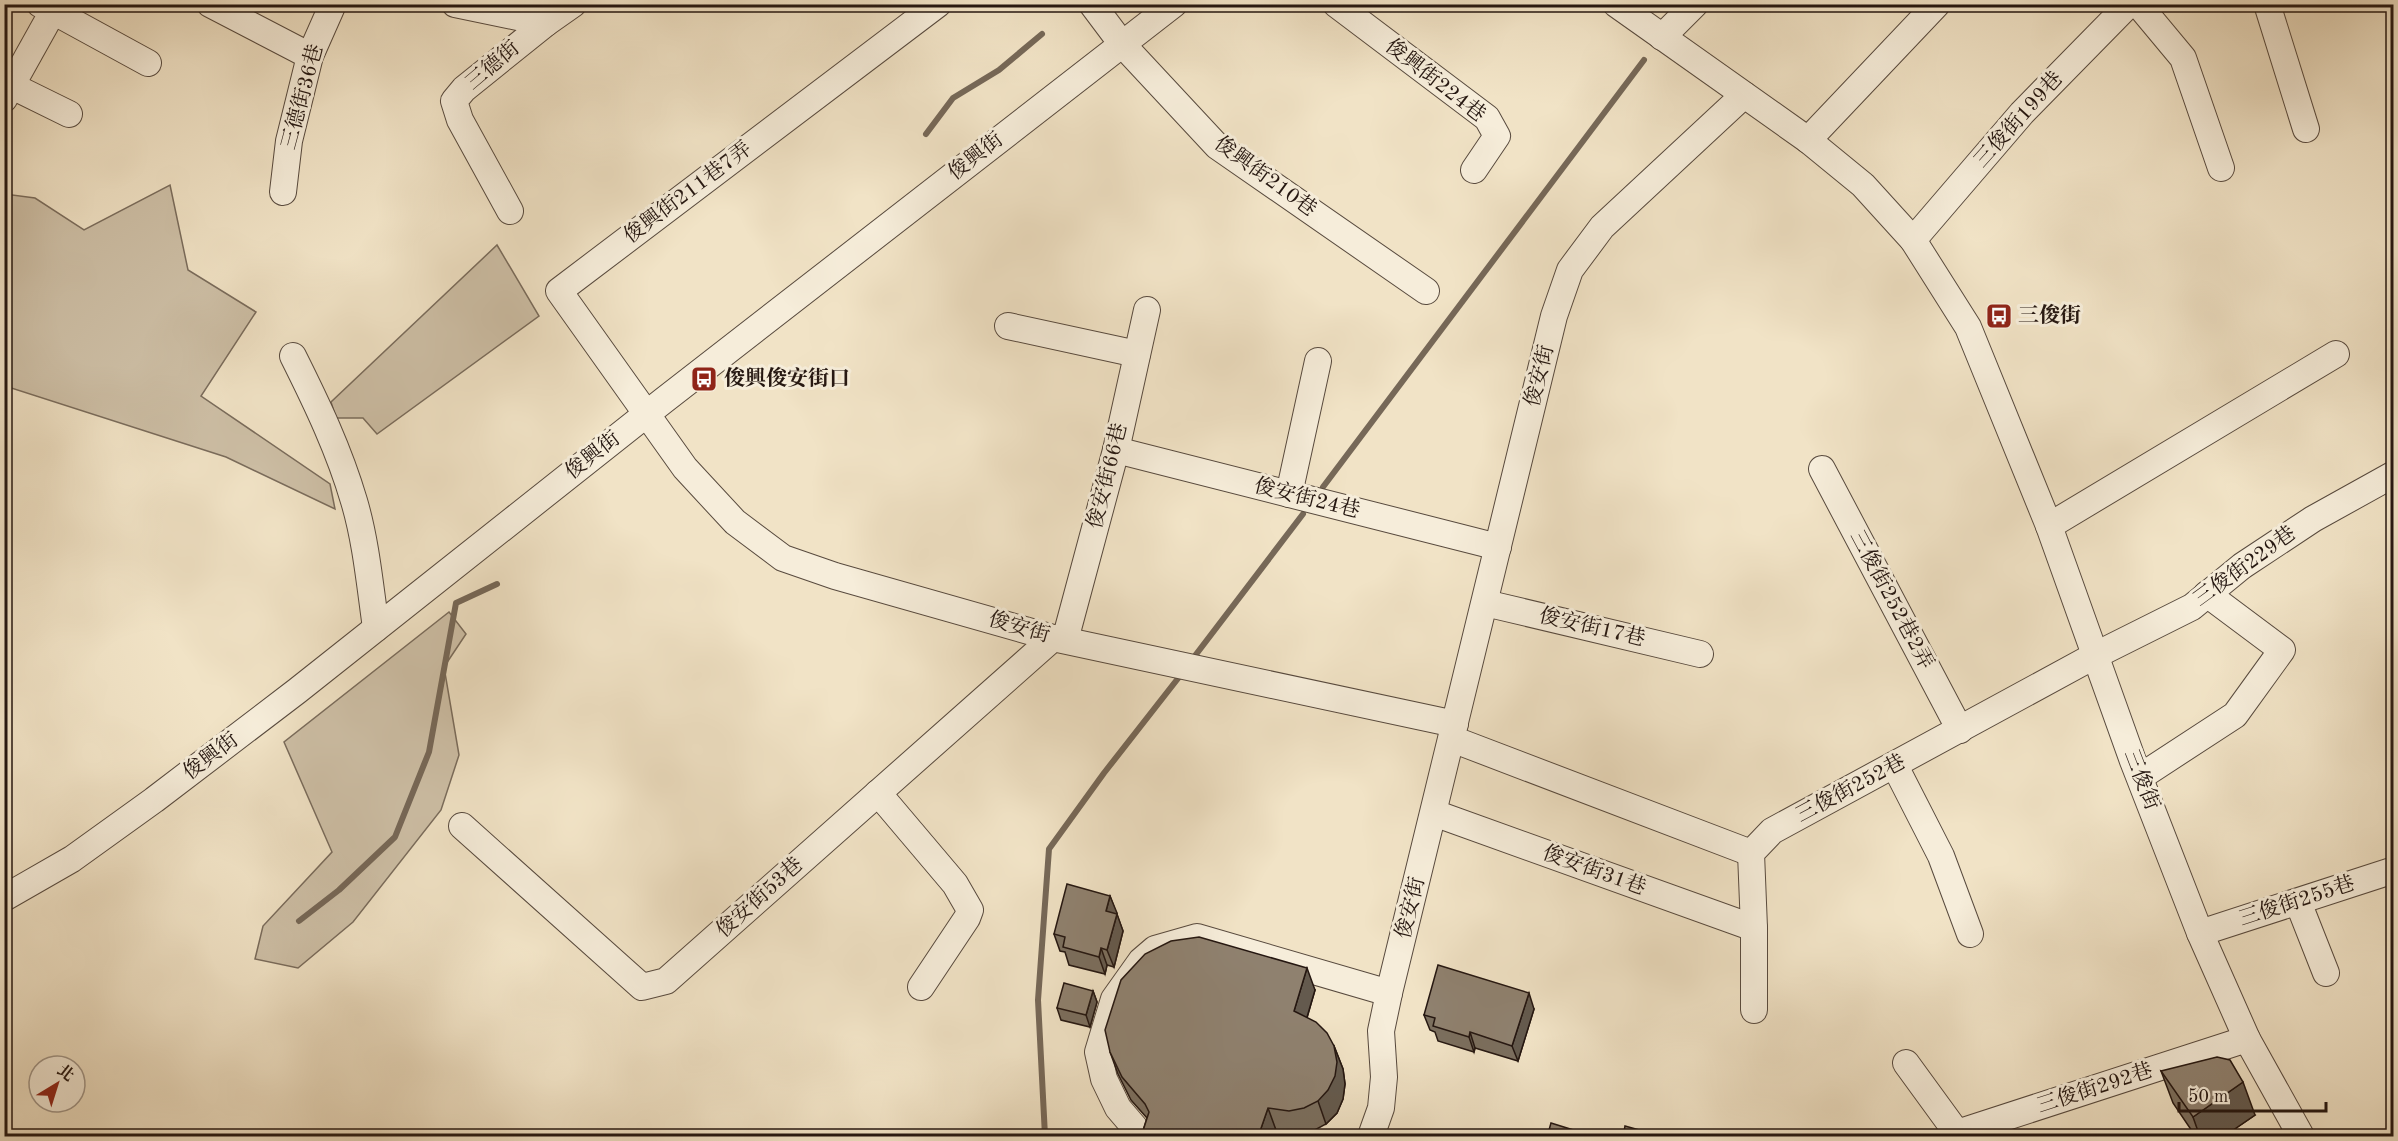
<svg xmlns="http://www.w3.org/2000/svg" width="2398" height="1141" font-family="'Old Standard TT','Noto Serif TC',serif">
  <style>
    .green { fill: #cec0a7; stroke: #7a6c5c; stroke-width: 1.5 }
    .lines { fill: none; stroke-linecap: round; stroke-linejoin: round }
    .stream { stroke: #766858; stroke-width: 6 }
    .minor-casing { stroke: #584a3e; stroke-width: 28 }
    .minor { stroke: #f6edda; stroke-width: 26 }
    .wall { fill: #7b6f5f; stroke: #251711; stroke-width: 1.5 }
    .shaded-wall { fill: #645a4e; stroke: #251711; stroke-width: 1.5 }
    .building { fill: #8f816f; stroke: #251711; stroke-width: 1.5 }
    .labels { text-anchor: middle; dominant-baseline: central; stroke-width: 6; stroke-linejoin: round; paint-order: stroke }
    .street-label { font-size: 21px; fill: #251711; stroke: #f6edda }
    .poi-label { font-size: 21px; font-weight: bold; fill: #251711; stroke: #f6edda; text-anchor: start }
  </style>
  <rect width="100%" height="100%" fill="#f1e3c6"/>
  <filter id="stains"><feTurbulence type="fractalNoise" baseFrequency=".00333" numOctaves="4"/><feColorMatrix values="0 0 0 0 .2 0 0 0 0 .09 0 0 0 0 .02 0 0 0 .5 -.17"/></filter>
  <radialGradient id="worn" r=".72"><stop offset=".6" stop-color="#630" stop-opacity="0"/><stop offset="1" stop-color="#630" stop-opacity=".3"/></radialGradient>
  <g class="green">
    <polygon points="170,185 188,270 256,312 201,396 330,484 335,509 226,457 5,386 5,194 35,198 84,230"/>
    <polygon points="497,245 539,316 377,434 363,418 336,418 331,402"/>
    <polygon points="449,612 466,634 444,667 459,755 441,810 353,922 298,968 255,959 263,926 332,852 284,742"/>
  </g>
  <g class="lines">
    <g class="stream">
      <polyline points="926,134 953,98 999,70 1042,34"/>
      <polyline points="1323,487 1644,60"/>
      <polyline points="1191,661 1303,514"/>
      <polyline points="299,921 339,890 395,837 429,752 456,603 497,584"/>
      <polyline points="1045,1136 1038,1000 1049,849 1104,773 1183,672"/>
    </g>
    <defs>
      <g id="minor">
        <polyline points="40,4 148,63"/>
        <polyline points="210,4 310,56"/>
        <polyline points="455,4 546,23"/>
        <polyline points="938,4 559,291 685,468 735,522 783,558 835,576 1053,638 1455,724"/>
        <polyline points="1092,4 1122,44 1217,146 1426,291"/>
        <polyline points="1336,4 1487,118 1497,136 1474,170"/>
        <polyline points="1616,4 1808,140 1863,185 1913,240 1968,327 2049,526 2133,761 2200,933 2247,1039 2301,1136"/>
        <polyline points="2138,4 2183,58 2221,168"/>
        <polyline points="2267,4 2306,129"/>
        <polyline points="1662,37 1695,4"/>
        <polyline points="4,82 69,114"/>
        <polyline points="4,99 57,4"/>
        <polyline points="1808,140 1937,4"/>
        <polyline points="283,192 289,141 310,56 333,4"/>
        <polyline points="510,211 460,120 454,101 464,89 546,23 573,4"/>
        <polyline points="1913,240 2022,113 2129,4"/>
        <polyline points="1008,326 1137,354"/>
        <path d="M293 356C317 404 339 450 354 501 366 541 370 586 376 628"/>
        <polyline points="1116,450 1498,547"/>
        <polyline points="1822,469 1960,730"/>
        <polyline points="1289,494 1318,361"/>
        <polyline points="2049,526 2336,354"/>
        <polyline points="1485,603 1700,654"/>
        <polyline points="1065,640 1116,450 1147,310"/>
        <polyline points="1452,739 1751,853"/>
        <polyline points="1895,766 1941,856 1970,934"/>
        <polyline points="2140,777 2235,715 2282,650 2207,594"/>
        <polyline points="878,793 955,884 970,910 967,918 921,987"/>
        <polyline points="1434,813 1754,928"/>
        <polyline points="462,826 642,987 666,981 1053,638"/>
        <polyline points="4,898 72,859 154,800 297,691 663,401 1174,4"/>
        <polyline points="2298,902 2326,973"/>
        <polyline points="2200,933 2394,870"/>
        <polyline points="1754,1010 1754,928 1751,853 1772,831 2094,656 2192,607 2242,566 2313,519 2394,474"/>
        <polyline points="1906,1063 1957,1133 2247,1039"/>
        <polyline points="1142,1136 1118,1108 1104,1079 1098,1052 1114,999 1141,961 1155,949 1197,937 1389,993"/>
        <polyline points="1371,1136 1381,1108 1384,1077 1381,1031 1389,993 1554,316 1570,270 1602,227 1744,95"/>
      </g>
    </defs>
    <use href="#minor" class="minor-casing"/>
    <use href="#minor" class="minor"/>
  </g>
  <g class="wall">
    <polygon points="1110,896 1123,931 1114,967 1107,965 1105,974 1069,965 1065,952 1060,951 1054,934"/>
    <polygon points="1315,990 1307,1018 1334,1046 1343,1069 1345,1084 1343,1099 1337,1113 1326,1124 1313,1131 1297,1133 1276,1130 1274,1137 1141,1137 1147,1118 1131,1100 1118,1074 1110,1052"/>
    <polygon points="1093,991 1097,1002 1090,1027 1061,1020 1057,1008"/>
    <polygon points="1534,1009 1518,1061 1475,1048 1474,1052 1438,1041 1435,1032 1430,1030 1424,1015"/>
    <polygon points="2161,1071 2255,1115 2223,1137 2196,1137 2173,1103"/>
  </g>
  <g class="shaded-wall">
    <polygon points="1110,896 1117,913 1112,928 1106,911"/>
    <polygon points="1117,914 1123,931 1114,967 1107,950"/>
    <polygon points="1101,948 1107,965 1105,974 1099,957"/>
    <polygon points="1307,968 1315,990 1302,1034 1294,1011"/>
    <polygon points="1093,991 1097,1002 1090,1027 1086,1015"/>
    <polygon points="1529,993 1534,1009 1518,1061 1512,1046"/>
    <polygon points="1470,1032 1475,1048 1474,1052 1469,1037"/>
    <polygon points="1334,1046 1343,1069 1345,1084 1343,1099 1337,1113 1326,1124 1318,1101"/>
    <polygon points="2243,1082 2255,1115 2223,1137 2200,1137 2193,1117"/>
    <polygon points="1268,1108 1276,1130 1274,1137 1258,1137"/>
  </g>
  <g class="building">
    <polygon points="1067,884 1110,896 1106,911 1117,914 1107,950 1101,948 1099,957 1063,947 1065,937 1054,934"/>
    <polygon points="1199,937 1307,968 1294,1011 1316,1022 1327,1033 1334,1046 1337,1062 1335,1076 1328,1090 1318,1101 1304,1108 1289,1111 1268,1108 1258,1137 1141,1137 1149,1112 1145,1104 1122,1077 1110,1052 1105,1030 1121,980 1145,954 1171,941"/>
    <polygon points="1438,965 1529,993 1512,1046 1470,1032 1469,1037 1433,1026 1435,1018 1424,1015"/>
    <polygon points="1064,983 1093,991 1086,1015 1057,1008"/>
    <polygon points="2217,1057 2230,1060 2243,1082 2193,1117 2161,1071"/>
    <polygon points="1551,1123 1596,1137 1547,1137"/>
    <polygon points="1625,1126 1643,1131 1641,1137 1623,1137"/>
    <polygon points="1516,1130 1539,1137 1514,1137"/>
  </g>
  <defs>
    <symbol id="bus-square" viewBox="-11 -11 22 22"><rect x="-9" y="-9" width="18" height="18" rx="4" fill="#8f2418" stroke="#f6edda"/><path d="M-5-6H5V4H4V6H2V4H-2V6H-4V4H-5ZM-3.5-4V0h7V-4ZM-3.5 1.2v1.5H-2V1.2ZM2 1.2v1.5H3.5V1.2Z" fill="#fff"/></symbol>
  </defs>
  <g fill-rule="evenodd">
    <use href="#bus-square" x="1984" y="301" width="30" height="30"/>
    <use href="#bus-square" x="689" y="364" width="30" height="30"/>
  </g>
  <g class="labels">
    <g class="street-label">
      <text transform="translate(493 66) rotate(-40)">三德街</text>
      <text transform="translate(1435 81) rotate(38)">俊興街224巷</text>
      <text transform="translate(303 97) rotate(-75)">三德街36巷</text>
      <text transform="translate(2019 120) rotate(-48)">三俊街199巷</text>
      <text transform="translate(976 157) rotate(-38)">俊興街</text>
      <text transform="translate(1265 177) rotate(36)">俊興街210巷</text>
      <text transform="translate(688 193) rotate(-37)">俊興街211巷7弄</text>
      <text transform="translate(1540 376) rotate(-76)">俊安街</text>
      <text transform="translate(593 456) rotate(-38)">俊興街</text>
      <text transform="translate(1108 476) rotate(-76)">俊安街66巷</text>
      <text transform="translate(1307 499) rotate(14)">俊安街24巷</text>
      <text transform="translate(2245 567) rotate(-36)">三俊街229巷</text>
      <text transform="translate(1891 600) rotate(62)">三俊街252巷2弄</text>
      <text transform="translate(1019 628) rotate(16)">俊安街</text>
      <text transform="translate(1592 628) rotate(13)">俊安街17巷</text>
      <text transform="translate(211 757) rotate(-37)">俊興街</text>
      <text transform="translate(2141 780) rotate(69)">三俊街</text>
      <text transform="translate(1851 789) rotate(-28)">三俊街252巷</text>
      <text transform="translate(1594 871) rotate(20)">俊安街31巷</text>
      <text transform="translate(760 898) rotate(-42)">俊安街53巷</text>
      <text transform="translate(2297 902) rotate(-18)">三俊街255巷</text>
      <text transform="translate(1411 908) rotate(-76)">俊安街</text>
      <text transform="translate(2095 1089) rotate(-18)">三俊街292巷</text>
    </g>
    <g class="poi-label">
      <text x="2018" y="316">三俊街</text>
      <text x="724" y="379">俊興俊安街口</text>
    </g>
  </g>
  <rect width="2398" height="1141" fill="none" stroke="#f1e3c6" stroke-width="24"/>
  <rect x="6" y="6" width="2386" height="1129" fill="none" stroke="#251711" stroke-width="3"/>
  <rect x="12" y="12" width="2374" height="1117" fill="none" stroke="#251711" stroke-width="1.5"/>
  <g transform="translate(57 1084) rotate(38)"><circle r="28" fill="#f6edda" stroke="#a2978a" stroke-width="1.5"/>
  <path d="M0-4.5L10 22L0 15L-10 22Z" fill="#8f2418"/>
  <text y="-9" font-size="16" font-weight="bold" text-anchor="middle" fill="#251711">北</text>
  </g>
  <path d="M2179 1102v9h147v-9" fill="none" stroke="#251711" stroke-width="3"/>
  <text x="2188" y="1102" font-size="18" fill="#251711" stroke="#f6edda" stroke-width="4.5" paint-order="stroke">50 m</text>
  <rect width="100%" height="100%" filter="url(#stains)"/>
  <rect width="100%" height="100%" fill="url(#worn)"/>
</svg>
